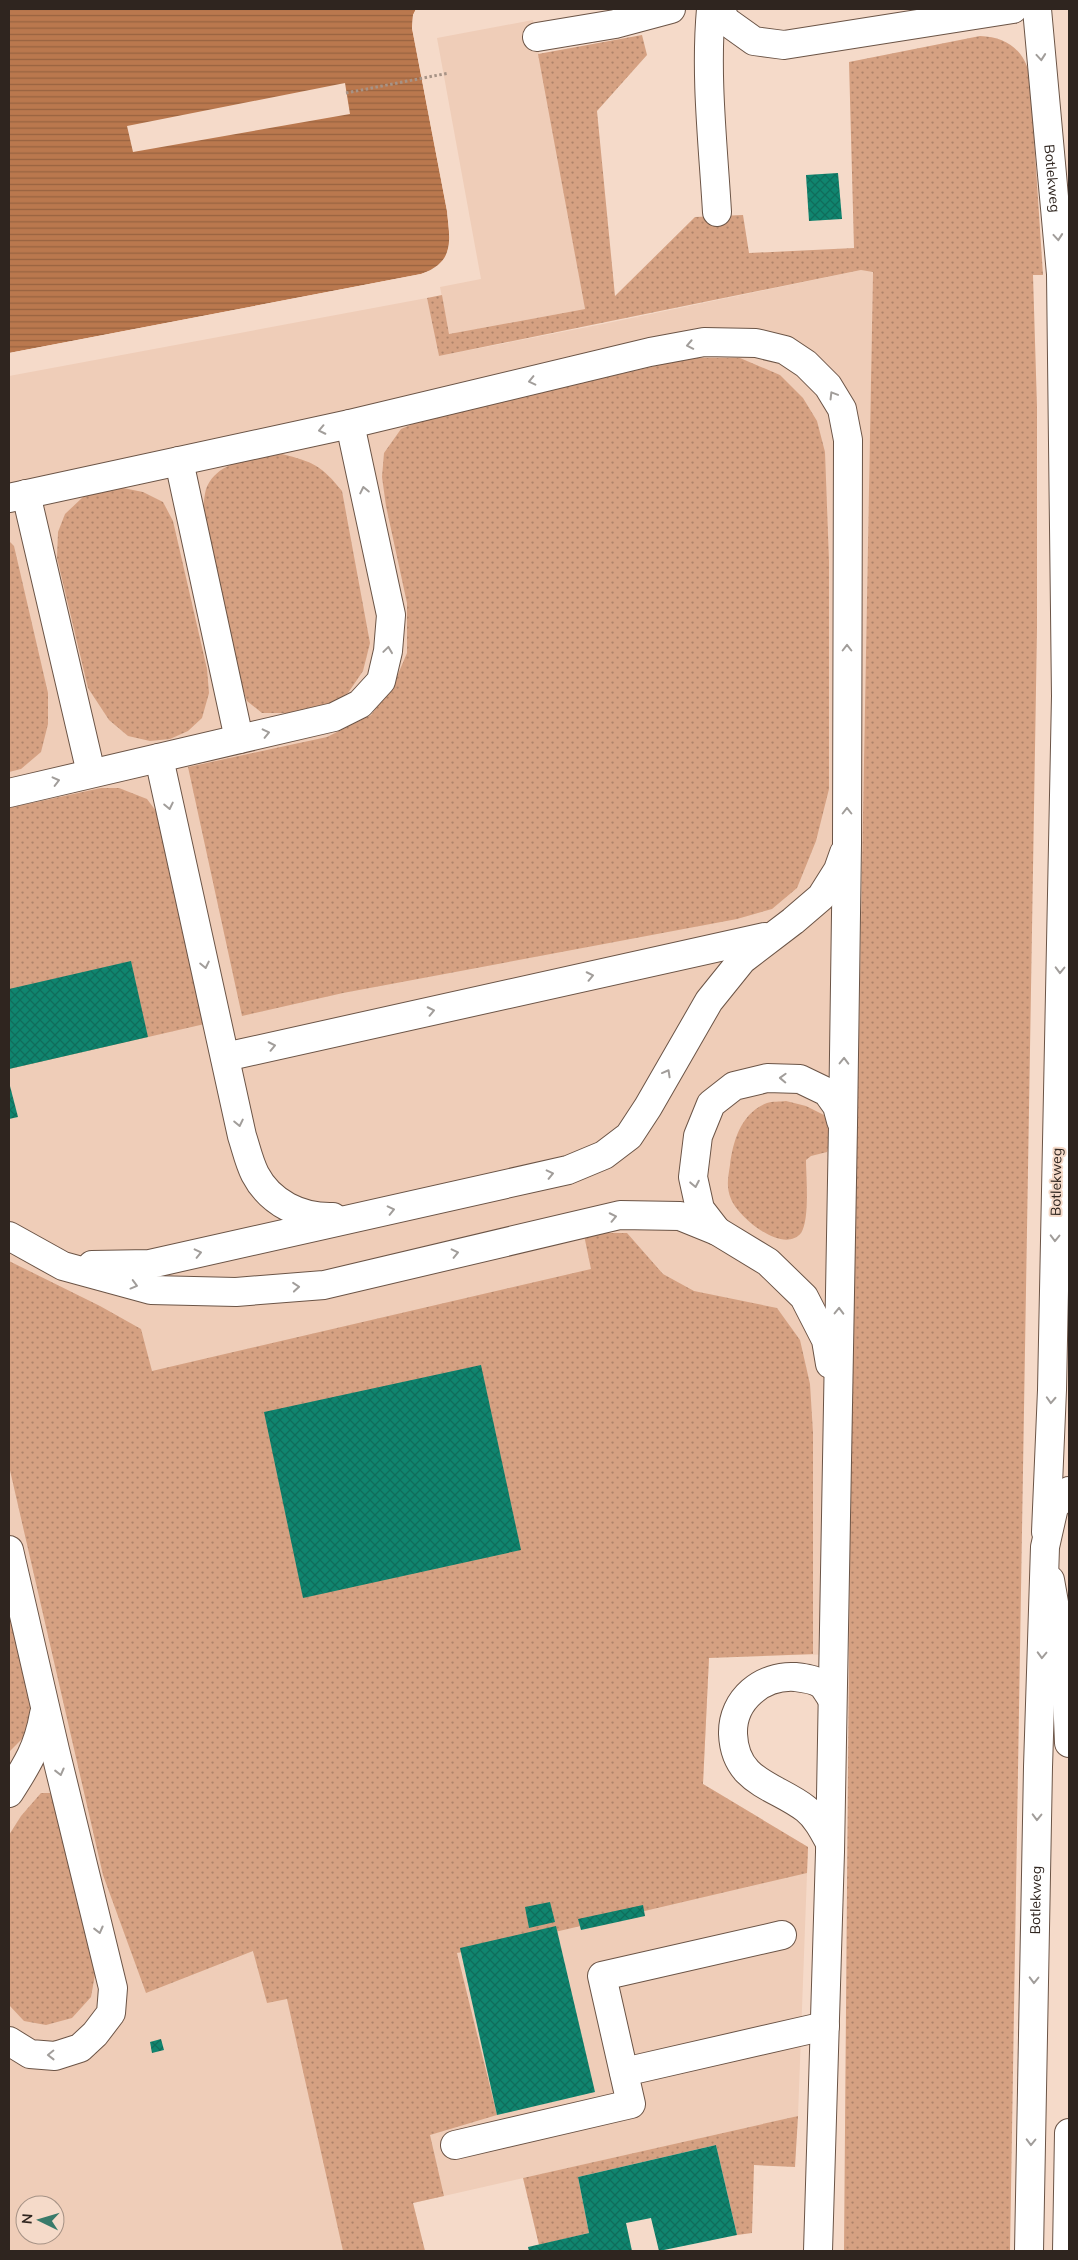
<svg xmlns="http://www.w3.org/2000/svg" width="1078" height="2260" font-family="Mulish,sans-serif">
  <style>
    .built { fill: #efcdb8; fill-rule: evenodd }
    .grass { fill: url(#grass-dots) }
    .water { fill: url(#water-rules) }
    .pier { fill: #f5dac9 }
    .building { fill: url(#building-cross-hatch) }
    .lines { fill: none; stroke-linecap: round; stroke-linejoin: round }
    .minor-casing { stroke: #6b5446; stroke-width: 30 }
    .major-casing { stroke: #6b5446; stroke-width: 30 }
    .path { stroke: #a79386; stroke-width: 3; stroke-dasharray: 2.5 2.5; stroke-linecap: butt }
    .minor { stroke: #fff; stroke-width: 28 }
    .major { stroke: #fff; stroke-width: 28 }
    .oneway { stroke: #a19d9a }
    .labels { text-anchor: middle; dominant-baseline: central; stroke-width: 4; stroke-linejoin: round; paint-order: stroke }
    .street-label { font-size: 14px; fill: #2f251f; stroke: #f5dac9 }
  </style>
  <defs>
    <pattern id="grass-dots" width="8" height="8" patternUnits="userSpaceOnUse" patternTransform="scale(1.25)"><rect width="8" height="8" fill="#d5a182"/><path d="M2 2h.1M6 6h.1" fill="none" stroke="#ad836a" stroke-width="1.8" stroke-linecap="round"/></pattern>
    <pattern id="water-rules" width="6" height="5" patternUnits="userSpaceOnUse" patternTransform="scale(1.25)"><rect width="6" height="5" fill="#ba784e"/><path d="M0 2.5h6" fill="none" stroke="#986240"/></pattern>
    <pattern id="building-cross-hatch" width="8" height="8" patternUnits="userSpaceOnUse" patternTransform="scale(1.25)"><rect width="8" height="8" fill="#10856f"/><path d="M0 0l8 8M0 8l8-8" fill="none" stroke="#106d5b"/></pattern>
  </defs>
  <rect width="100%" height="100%" fill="#f5dac9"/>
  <g class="built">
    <polygon points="533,20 585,309 449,334 440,287 481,279 437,38"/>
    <path d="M861 270 873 271 848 1654 709 1657 703 1784 808 1847 798 2116 413 2203 425 2251H9V376L427 298 439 356 603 324ZM25 2205H55V2235H25Z"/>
  </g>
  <g class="grass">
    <path d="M642 35 647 55 597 111 615 296 695 217 743 215 749 253 854 248 849 62 980 36C1007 37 1024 50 1030 76L1043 275H1033L1037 407V629L1010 2251H844L850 1523 873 272 861 270 439 356 427 298 442 295 449 334 585 309 538 54Z"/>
    <polygon points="690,358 740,358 780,375 803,398 817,421 825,452 829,561 829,789 816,841 797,888 772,909 737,919 343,993 242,1016 188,767 327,737 371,715 393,686 407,653 407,603 386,506 382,477 384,453 401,429 422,420"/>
    <path d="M282 454C313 462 321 465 342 491L370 643 363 671 348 693 330 704 288 713H262L247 701 237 673 202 512C204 505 204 496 206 489 218 459 255 459 282 454Z"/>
    <polygon points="118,487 143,492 163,502 173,521 207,669 209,693 202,718 188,731 170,739 150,741 128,736 109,720 88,688 57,558 58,532 65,514 83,497"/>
    <polygon points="9,541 14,546 48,693 48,724 41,752 21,769 9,772"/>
    <polygon points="101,788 119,788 147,799 165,823 209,1023 9,1069 9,808"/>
    <path d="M786 1101 806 1106 824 1115C828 1126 831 1140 827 1152L811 1156 806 1160C806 1176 810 1220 801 1233 783 1255 738 1217 731 1199 726 1187 728 1178 730 1165 733 1141 741 1113 767 1103 772 1101 780 1102 786 1101Z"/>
    <polygon points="600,1233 627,1233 663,1274 694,1291 777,1308 800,1340 810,1384 813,1433 813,1654 709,1658 703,1784 808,1847 807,1873 491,1947 457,1953 497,2115 430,2135 444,2196 413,2203 425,2251 343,2251 287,1999 267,2003 253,1951 146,1993 103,1875 9,1466 9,1261 100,1306 141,1329 152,1371 591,1269 584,1235"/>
    <polygon points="9,1611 34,1720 28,1733 9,1752"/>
    <polygon points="41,1793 50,1793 55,1799 96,1969 91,1997 72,2018 46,2025 24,2021 9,2005 9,1835 21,1816"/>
    <polygon points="798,2116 795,2167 754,2165 752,2233 737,2235 716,2145 578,2177 589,2233 539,2245 523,2178"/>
  </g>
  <path class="water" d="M9 9H416L413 15 412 28 447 211C450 241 455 262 421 274L9 353Z"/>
  <g class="pier">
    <polygon points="416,9 419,9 416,16 415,28 450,210 453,241 448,258 437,270 422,276 9,355 9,353 421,274 435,269 446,257 450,241 447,211 412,28 413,15"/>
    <polygon points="345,83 350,114 133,152 127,126"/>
  </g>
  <g class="building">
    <polygon points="838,173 842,219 809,221 806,175"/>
    <polygon points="131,961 148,1037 9,1069 9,989"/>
    <polygon points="9,1086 10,1086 18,1117 9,1119"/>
    <polygon points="481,1365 521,1550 303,1598 264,1412"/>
    <polygon points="550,1902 555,1922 529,1928 525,1907"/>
    <polygon points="643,1905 645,1916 581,1930 578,1919"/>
    <polygon points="556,1926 595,2092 497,2115 460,1948"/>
    <polygon points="161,2039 164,2050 152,2053 150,2042"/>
    <polygon points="716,2145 737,2235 659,2251 651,2218 626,2223 632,2251 529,2251 528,2247 589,2233 578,2177"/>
  </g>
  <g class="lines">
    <defs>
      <g id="minor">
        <path d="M711 9C705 76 713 144 717 212"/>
        <polyline points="720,9 726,21 754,41 784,45 1013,9"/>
        <path id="s1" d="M1037 9 1061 274 1066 696 1052 1390 1046 1532"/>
        <polyline points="537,37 615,24 671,9"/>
        <polyline points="179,461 239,739"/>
        <polyline points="26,494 91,773"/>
        <polyline points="9,498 350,424 650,352 704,342 756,343 785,350 806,364 828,386 842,409 848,440 847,844 843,1125 830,1852 818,2251"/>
        <path d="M159 758 242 1136C246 1148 249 1162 255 1174 270 1203 301 1218 333 1217"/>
        <polyline points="9,793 334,717 360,704 381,681 388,651 391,615 350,424"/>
        <polyline points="225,1057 765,937"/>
        <polyline points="717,1231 700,1209 693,1177 698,1136 711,1104 734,1086 767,1078 800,1079 827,1092 837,1106 841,1121"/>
        <polyline points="9,1236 63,1266 151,1290 236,1292 324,1285 620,1215 680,1216 717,1231 768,1262 804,1297 826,1340 830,1364"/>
        <polyline points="92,1265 150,1264 568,1170 604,1155 629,1136 648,1107 709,1001 742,960 793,921 821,897 838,870 844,853"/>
        <polyline points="9,1550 55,1750 113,1988 111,2013 95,2034 80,2048 55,2056 30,2054 9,2041"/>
        <polyline points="1050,1580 1066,1670 1069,1672"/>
        <polyline points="1069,1655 1066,1670 1069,1743"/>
        <path d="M9 1793C27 1765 38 1748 44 1714"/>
        <path d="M830 1843C823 1830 817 1818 806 1809 775 1785 735 1783 733 1734 732 1699 763 1675 795 1677 803 1678 814 1679 821 1684 825 1687 829 1695 832 1699"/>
        <polyline points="624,2072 825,2026"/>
        <polyline points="455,2145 631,2104 602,1976 782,1935"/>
      </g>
      <g id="major">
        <path id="s2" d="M1029 2251 1038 1767 1045 1547 1054 1507 1069 1491"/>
        <polyline points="1067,2251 1069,2133"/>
      </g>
    </defs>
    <use href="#minor" class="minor-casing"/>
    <use href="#major" class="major-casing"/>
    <polyline class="path" points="346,93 449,73"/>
    <use href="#minor" class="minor"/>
    <use href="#major" class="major"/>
  </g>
  <defs><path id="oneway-chevron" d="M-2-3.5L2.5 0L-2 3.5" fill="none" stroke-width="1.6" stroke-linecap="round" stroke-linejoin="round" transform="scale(1.25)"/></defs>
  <g class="oneway">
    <use href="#oneway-chevron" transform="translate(1041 57) rotate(85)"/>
    <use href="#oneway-chevron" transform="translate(1058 237) rotate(85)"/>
    <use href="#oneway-chevron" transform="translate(690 345) rotate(169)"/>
    <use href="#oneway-chevron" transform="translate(532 381) rotate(167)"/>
    <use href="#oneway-chevron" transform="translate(833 395) rotate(-121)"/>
    <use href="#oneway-chevron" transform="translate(322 430) rotate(168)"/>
    <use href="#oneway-chevron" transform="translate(364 490) rotate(-102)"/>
    <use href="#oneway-chevron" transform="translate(847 648) rotate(-90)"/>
    <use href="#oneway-chevron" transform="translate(388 650) rotate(-82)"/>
    <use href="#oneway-chevron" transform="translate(266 733) rotate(-13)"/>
    <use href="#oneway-chevron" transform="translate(56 781) rotate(-14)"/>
    <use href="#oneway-chevron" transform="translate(169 806) rotate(78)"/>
    <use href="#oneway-chevron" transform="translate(847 811) rotate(-90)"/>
    <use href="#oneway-chevron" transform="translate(205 965) rotate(78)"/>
    <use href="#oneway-chevron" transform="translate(1060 970) rotate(91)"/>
    <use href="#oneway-chevron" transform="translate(590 976) rotate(-12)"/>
    <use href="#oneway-chevron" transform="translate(431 1011) rotate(-12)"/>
    <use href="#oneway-chevron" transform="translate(272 1046) rotate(-12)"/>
    <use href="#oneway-chevron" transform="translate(844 1061) rotate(-89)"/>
    <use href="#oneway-chevron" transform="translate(667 1073) rotate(-61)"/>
    <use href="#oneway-chevron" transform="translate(783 1078) rotate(-178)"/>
    <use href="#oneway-chevron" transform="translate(239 1123) rotate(78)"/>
    <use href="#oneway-chevron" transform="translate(550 1174) rotate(-13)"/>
    <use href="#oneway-chevron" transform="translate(695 1184) rotate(79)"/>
    <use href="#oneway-chevron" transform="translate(391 1210) rotate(-13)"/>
    <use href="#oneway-chevron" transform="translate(613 1217) rotate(-12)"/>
    <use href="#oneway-chevron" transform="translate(1055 1238) rotate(91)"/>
    <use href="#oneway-chevron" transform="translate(198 1253) rotate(-13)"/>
    <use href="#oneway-chevron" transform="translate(455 1253) rotate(-13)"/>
    <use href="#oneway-chevron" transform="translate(134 1285) rotate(15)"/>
    <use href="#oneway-chevron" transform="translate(296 1287) rotate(-5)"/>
    <use href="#oneway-chevron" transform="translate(839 1311) rotate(-89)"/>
    <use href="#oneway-chevron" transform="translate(1051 1400) rotate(93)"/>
    <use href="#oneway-chevron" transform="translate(1042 1655) rotate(92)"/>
    <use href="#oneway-chevron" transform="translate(60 1772) rotate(76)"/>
    <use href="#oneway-chevron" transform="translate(1037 1817) rotate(91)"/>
    <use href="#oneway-chevron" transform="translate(99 1930) rotate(76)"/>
    <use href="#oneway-chevron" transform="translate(1034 1980) rotate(91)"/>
    <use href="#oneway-chevron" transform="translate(51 2055) rotate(179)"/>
    <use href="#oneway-chevron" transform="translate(1031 2142) rotate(91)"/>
  </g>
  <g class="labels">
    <g class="street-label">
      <text stroke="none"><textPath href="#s1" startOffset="170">Botlekweg</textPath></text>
      <text transform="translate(1056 1182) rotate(-89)">Botlekweg</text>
      <text stroke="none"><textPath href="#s2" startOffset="351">Botlekweg</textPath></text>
    </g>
  </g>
  <rect width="1078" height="2260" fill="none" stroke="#2f251f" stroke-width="20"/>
  <g transform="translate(40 2220) rotate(275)"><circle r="24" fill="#f5dac9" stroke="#a69285"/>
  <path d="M0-4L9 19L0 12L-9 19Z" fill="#397a6a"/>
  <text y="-8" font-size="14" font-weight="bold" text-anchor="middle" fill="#2f251f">N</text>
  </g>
</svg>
